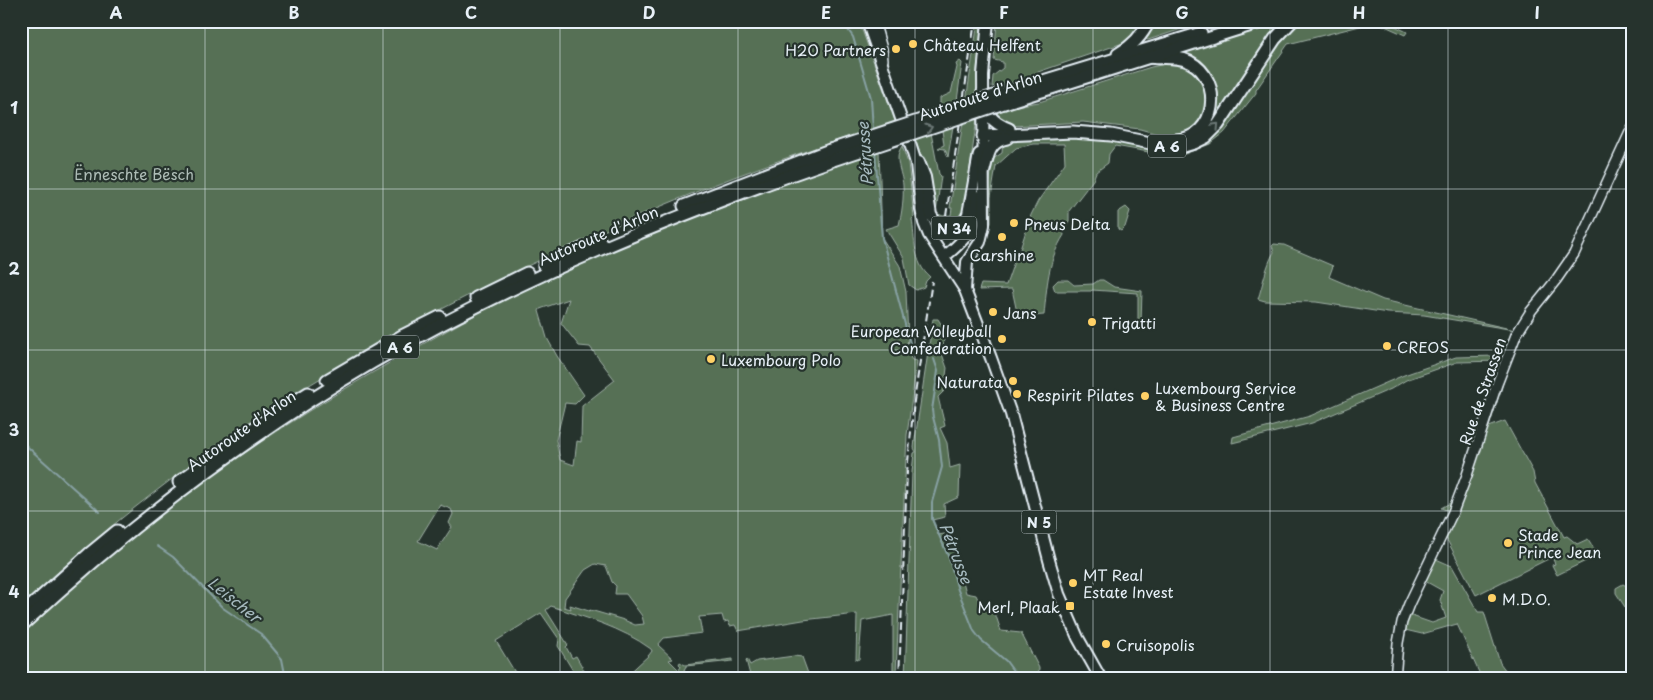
<svg xmlns="http://www.w3.org/2000/svg" width="1653" height="700" font-family="'Playpen Sans',sans-serif">
  <style>
    .green { fill: #566f55; stroke: #9fb0a6; fill-rule: evenodd }
    .lines { fill: none; stroke-linecap: round; stroke-linejoin: round }
    .stream { stroke: #87a1a3; stroke-width: 2 }
    .secondary-casing { stroke: #e8f1f8; stroke-width: 12 }
    .primary-casing { stroke: #e8f1f8; stroke-width: 14 }
    .motorway-casing { stroke: #e8f1f8; stroke-width: 15 }
    .secondary { stroke: #26332d; stroke-width: 9 }
    .primary { stroke: #26332d; stroke-width: 10 }
    .motorway { stroke: #26332d; stroke-width: 11 }
    .rail { stroke: #e8f1f8; stroke-width: 2; stroke-dasharray: 8 4; stroke-linecap: butt }
    .motorway-bridge-casing { stroke: #e8f1f8; stroke-width: 15; stroke-linecap: butt }
    .motorway-bridge { stroke: #26332d; stroke-width: 11 }
    .oneway { stroke: #6a7674 }
    .grid { fill: none; stroke: #e8f1f8; stroke-width: 1; stroke-opacity: 0.55 }
    .poi-dot { fill: #ffd166; stroke: #26332d; stroke-width: 2 }
    .labels { text-anchor: middle; dominant-baseline: central; stroke-width: 4.5; stroke-linejoin: round; paint-order: stroke }
    .shield { fill: #26332d; stroke: #aeb8bb; stroke-width: 1 }
    .shield-label { font-size: 14px; font-weight: bold; fill: #e8f1f8 }
    .poi-label { font-size: 15px; fill: #e8f1f8; stroke: #26332d; text-anchor: start }
    .street-label { font-size: 15px; fill: #e8f1f8; stroke: #26332d }
    .park-label { font-size: 15px; fill: #aebdb7; stroke: #26332d }
    .water-label { font-size: 16px; font-style: italic; fill: #a7bbc0; stroke: #26332d }
    .neatline { fill: none; stroke: #e8f1f8; stroke-width: 2 }
    .grid-label { font-size: 16px; text-anchor: middle; font-weight: bold; fill: #e8f1f8 }
  </style>
  <rect width="100%" height="100%" fill="#26332d"/>
  <filter id="ink" filterUnits="userSpaceOnUse"><feTurbulence type="fractalNoise" baseFrequency=".02" numOctaves="2"/><feDisplacementMap in="SourceGraphic" scale="10" xChannelSelector="R" yChannelSelector="G"/><feConvolveMatrix kernelMatrix="1 2 1 2 8 2 1 2 1" color-interpolation-filters="sRGB"/></filter>
  <g filter="url(#ink)">
    <g class="green">
      <path d="M21 21H857L861 27 895 121C823 145 751 169 681 198 437 298 214 424 21 606Z"/>
      <path d="M978 21H982L977 69V118L964 210C958 221 944 225 936 213L929 178 915 139 931 133 939 174 941 176 936 213 943 216 951 215 952 208H950Z"/>
      <polygon points="997,21 1143,21 1132,37 1123,43 1038,72 1021,81 1004,87 1003,83 992,87 993,76 1003,68 1003,62 994,60"/>
      <polygon points="1152,21 1206,21 1148,40 1144,38"/>
      <path d="M1284 21 1224 110 1207 130C1211 121 1217 110 1218 100 1218 77 1203 63 1183 55L1187 52Z"/>
      <path d="M1297 21H1385L1407 32 1405 35 1376 22 1288 44 1256 90V93L1224 133 1210 144 1177 157 1115 146 1109 154 1108 163 1096 172 1093 180 1069 211V221L1063 230 1064 235C1048 260 1047 285 1044 315L1018 317 1012 289 979 290 981 284 1006 285 1014 262 1001 256 1002 255 1017 259 1031 215 1038 201 1065 163 1064 144H1034L1016 148 996 166 991 197V223L989 228 988 194 993 159 1002 153 1003 141 1079 136 1200 147 1221 127 1278 40 1290 27Z"/>
      <polygon points="960,61 962,63 957,101 940,107 940,98 951,93 957,67 956,64"/>
      <polygon points="1170,63 1187,67 1195,73 1205,88 1206,103 1204,114 1197,126 1181,135 1161,135 1140,129 1083,122 1012,126 993,114 1009,107 1039,102 1151,67"/>
      <polygon points="953,126 948,157 945,149 938,148 944,145 942,130"/>
      <path d="M902 146 908 163 914 217 912 219C915 239 913 263 930 277L926 281 924 287 916 290 909 285 904 258 886 229 899 225C902 212 904 198 903 185 902 172 893 159 902 146Z"/>
      <path d="M879 151 882 238 900 266 906 292 908 339 906 350 912 360 917 361 907 435 896 673 894 674 893 671V615L862 621 859 659 856 660 857 614 803 620 738 631 735 625 730 626 728 621 724 622 722 615 699 617 702 633 664 638 658 645 673 659 669 660 679 670 681 666 679 664 680 662 685 665 733 659V661L686 666 684 670 693 679H623L649 655 652 651 651 649C621 627 586 618 551 606L546 610 568 645 566 647 572 658 576 656 589 679H578L558 646 559 639 541 613 496 641 519 679H21V635C138 520 273 427 416 348 446 331 477 313 508 298 628 240 753 193 879 151ZM569 299 561 323 579 346 590 347 615 380 582 406 581 442 577 441 574 465 560 460 556 440 565 403 575 404 584 395 557 356 547 338 539 311 540 309ZM440 505 451 509 453 514 449 523 452 527 437 550 418 541ZM595 564 606 566 612 582 616 586 615 594H626L642 616 644 624 635 625 624 620 590 610 589 611 570 605 571 609 564 607 565 598 585 570Z"/>
      <polygon points="1126,207 1130,211 1125,227 1121,231 1118,229 1118,212"/>
      <path d="M1274 244 1284 245 1333 266 1329 277 1383 300 1515 330 1511 358 1489 427 1505 421 1533 472 1535 483 1564 537 1567 536 1577 544 1588 539 1598 555 1557 575 1552 565 1555 564 1552 557 1476 595 1446 538 1458 514 1441 508 1450 503 1455 494 1479 432 1502 361 1457 362 1406 380 1391 389 1312 423 1232 443 1233 437 1310 416 1404 375 1456 357 1496 356 1502 361 1515 330 1424 315 1388 313 1316 302 1265 301 1258 299C1263 284 1266 266 1274 252L1272 246Z"/>
      <polygon points="1058,280 1068,280 1074,285 1093,284 1099,280 1103,280 1114,287 1142,291 1141,322 1138,322 1138,293 1092,290 1091,291 1055,291 1053,285"/>
      <polygon points="933,319 938,319 945,330 942,354 947,368 944,391 938,397 945,426 940,428 947,443 950,468 960,465 959,497 944,504 945,517 932,520 938,535 951,533 966,593 976,595 982,608 993,607 1001,631 1021,633 1039,668 1038,679 905,679 912,472 914,453 916,452 914,448 915,439"/>
      <polygon points="1436,559 1452,566 1478,612 1484,612 1500,663 1512,679 1482,679 1457,624 1422,634 1405,630 1409,615 1432,623 1446,618 1440,600 1443,591 1425,581"/>
      <polygon points="1623,584 1630,588 1632,587 1632,618 1616,593 1616,588"/>
      <polygon points="794,656 802,657 810,679 751,679 746,660 747,659 750,665 757,661"/>
    </g>
    <g class="lines">
      <g class="stream">
        <polyline points="842,21 853,37 871,98 873,130"/>
        <polyline points="875,150 882,238 911,347"/>
        <polyline points="934,359 938,371 932,410 933,417 939,440 942,467 932,502 932,519 949,558 958,590 974,631 981,640 1006,661 1019,679"/>
        <polyline points="21,441 100,512"/>
        <polyline points="157,546 173,557 223,608 261,634 282,659 286,679"/>
      </g>
      <defs>
        <g id="secondary">
          <polyline points="874,21 882,49 883,60"/>
          <polyline points="1395,679 1398,643 1402,622 1409,604 1453,512 1467,475 1497,384 1516,335 1531,311 1556,280 1574,254 1632,128"/>
        </g>
        <g id="primary">
          <polyline points="867,21 911,147 916,163 921,210 924,223 929,235 965,290 991,358 1011,414 1049,560 1059,594 1078,638 1101,679"/>
          <path d="M919 162 925 177 931 215 938 226C952 231 962 227 968 214L979 154"/>
          <path d="M944 257C970 236 973 230 977 196"/>
          <polyline points="965,290 967,262 980,242 984,225 983,75 988,21"/>
        </g>
        <g id="motorway">
          <path d="M1118 54C1133 46 1142 36 1149 21"/>
          <path d="M1148 57C1162 59 1176 55 1190 62 1224 80 1217 138 1176 140"/>
          <path d="M983 92C988 113 987 120 1009 129"/>
          <polyline points="1000,94 1201,33"/>
          <polyline points="1004,103 1264,21"/>
          <polyline points="983,136 1073,132 1111,135 1165,146 1184,146 1194,143 1206,137 1218,125 1275,39 1292,21"/>
          <path d="M984 170C988 155 989 141 1007 138"/>
          <polyline points="684,206 830,150"/>
          <polyline points="544,266 600,241"/>
          <polyline points="476,298 527,273"/>
          <polyline points="327,380 402,336 440,317"/>
          <polyline points="179,482 243,435 308,393"/>
          <polyline points="21,615 89,554 117,531"/>
          <path d="M21 626C129 526 246 436 373 362 518 278 675 215 833 160"/>
        </g>
      </defs>
      <use href="#secondary" class="secondary-casing"/>
      <use href="#primary" class="primary-casing"/>
      <use href="#motorway" class="motorway-casing"/>
      <use href="#secondary" class="secondary"/>
      <use href="#primary" class="primary"/>
      <use href="#motorway" class="motorway"/>
      <g class="rail">
        <polyline points="946,216 975,21"/>
        <polyline points="899,679 907,472 914,401 932,281"/>
      </g>
      <defs>
        <g id="motorway-bridge">
          <polyline points="830,150 1000,94"/>
          <polyline points="833,160 1004,103"/>
        </g>
      </defs>
      <use href="#motorway-bridge" class="motorway-bridge-casing"/>
      <use href="#motorway-bridge" class="motorway-bridge"/>
    </g>
    <defs><path id="oneway-chevron" d="M-2-3.5L2.5 0L-2 3.5" fill="none" stroke-width="1.6" stroke-linecap="round" stroke-linejoin="round" transform="scale(1.25)"/></defs>
    <g class="oneway">
      <use href="#oneway-chevron" transform="translate(1216 126) rotate(-47)"/>
      <use href="#oneway-chevron" transform="translate(929 128) rotate(-18)"/>
    </g>
  </g>
  <path class="grid" d="M205 21V679M383 21V679M560 21V679M738 21V679M915 21V679M1093 21V679M1270 21V679M1448 21V679M21 189H1632M21 350H1632M21 511H1632"/>
  <g class="poi-dot">
    <circle cx="913" cy="44" r="5"/>
    <circle cx="896" cy="49" r="5"/>
    <circle cx="1014" cy="223" r="5"/>
    <circle cx="1002" cy="237" r="5"/>
    <circle cx="993" cy="312" r="5"/>
    <circle cx="1092" cy="322" r="5"/>
    <circle cx="1002" cy="339" r="5"/>
    <circle cx="1387" cy="346" r="5"/>
    <circle cx="711" cy="359" r="5"/>
    <circle cx="1013" cy="381" r="5"/>
    <circle cx="1017" cy="394" r="5"/>
    <circle cx="1145" cy="396" r="5"/>
    <circle cx="1508" cy="543" r="5"/>
    <circle cx="1073" cy="583" r="5"/>
    <circle cx="1492" cy="598" r="5"/>
    <rect x="1065" y="601" width="10" height="10" rx="2.5"/>
    <circle cx="1106" cy="644" r="5"/>
  </g>
  <g class="labels">
    <g class="shield">
      <rect x="1148" y="134.5" width="38" height="23" rx="4"/>
      <rect x="931.5" y="216.5" width="45" height="23" rx="4"/>
      <rect x="381" y="335.5" width="38" height="23" rx="4"/>
      <rect x="1021.5" y="510.5" width="35" height="23" rx="4"/>
    </g>
    <g class="shield-label">
      <text x="1167" y="146">A 6</text>
      <text x="954" y="228">N 34</text>
      <text x="400" y="347">A 6</text>
      <text x="1039" y="522">N 5</text>
    </g>
    <g class="poi-label">
      <text x="923" y="44">Château Helfent</text>
      <text x="886" y="49" text-anchor="end">H2O Partners</text>
      <text x="1024" y="223">Pneus Delta</text>
      <text x="1002" y="254" text-anchor="middle">Carshine</text>
      <text x="1003" y="312">Jans</text>
      <text x="1102" y="322">Trigatti</text>
      <text x="992" y="330" text-anchor="end">European Volleyball<tspan x="992" dy="17">Confederation</tspan></text>
      <text x="1397" y="346">CREOS</text>
      <text x="721" y="359">Luxembourg Polo</text>
      <text x="1003" y="381" text-anchor="end">Naturata</text>
      <text x="1155" y="387">Luxembourg Service<tspan x="1155" dy="17">&amp; Business Centre</tspan></text>
      <text x="1027" y="394">Respirit Pilates</text>
      <text x="1518" y="534">Stade<tspan x="1518" dy="17">Prince Jean</tspan></text>
      <text x="1083" y="574">MT Real<tspan x="1083" dy="17">Estate Invest</tspan></text>
      <text x="1502" y="598">M.D.O.</text>
      <text x="1060" y="606" text-anchor="end">Merl, Plaak</text>
      <text x="1116" y="644">Cruisopolis</text>
    </g>
    <g class="street-label">
      <text transform="translate(980 95) rotate(-18)">Autoroute d'Arlon</text>
      <text transform="translate(598 235) rotate(-23)">Autoroute d'Arlon</text>
      <text transform="translate(1482 391) rotate(-71)">Rue de Strassen</text>
      <text transform="translate(241 430) rotate(-35)">Autoroute d'Arlon</text>
    </g>
    <g class="park-label">
      <text x="134" y="173">Ënneschte Bësch</text>
    </g>
    <g class="water-label">
      <text transform="translate(864 154) rotate(-94)">Pétrusse</text>
      <text transform="translate(957 553) rotate(69)">Pétrusse</text>
      <text transform="translate(235 599) rotate(39)">Leischer</text>
    </g>
  </g>
  <rect width="1653" height="700" fill="none" stroke="#26332d" stroke-width="55"/>
  <rect x="28" y="28" width="1598" height="644" class="neatline"/>
  <g class="grid-label">
    <text x="116" y="19">A</text>
    <text x="294" y="19">B</text>
    <text x="471" y="19">C</text>
    <text x="649" y="19">D</text>
    <text x="826" y="19">E</text>
    <text x="1004" y="19">F</text>
    <text x="1182" y="19">G</text>
    <text x="1359" y="19">H</text>
    <text x="1537" y="19">I</text>
    <text x="14" y="114">1</text>
    <text x="14" y="275">2</text>
    <text x="14" y="436">3</text>
    <text x="14" y="598">4</text>
  </g>
</svg>
